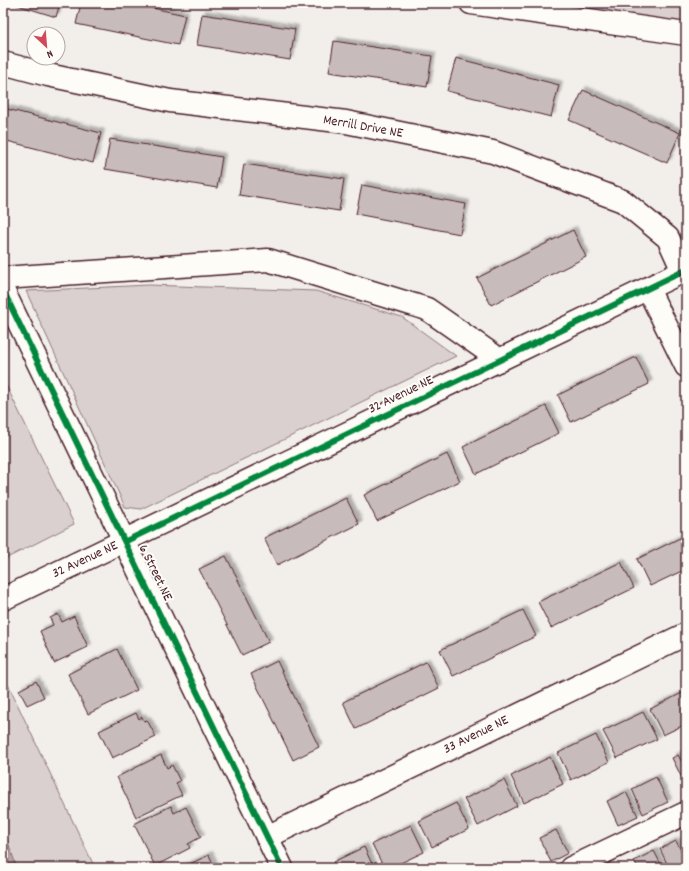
<svg xmlns="http://www.w3.org/2000/svg" width="689" height="871" font-family="Dekko,sans-serif">
  <style>
    .green { fill: #d9d0cf; stroke: #92787d }
    .water { fill: #b7a5a6; stroke: #8b6f75 }
    .building { fill: #c8bbbb; stroke: #4a1f2b; filter: url(#shadow) }
    .lines { fill: none; stroke-linecap: round; stroke-linejoin: round }
    .minor-casing { stroke: #4a1f2b; stroke-width: 25 }
    .minor { stroke: #fdfcf7; stroke-width: 22 }
    .cycleway-casing { stroke: #fdfcf7; stroke-width: 8 }
    .cycleway { stroke: #00873e; stroke-width: 6 }
    .labels { text-anchor: middle; dominant-baseline: central; stroke-width: 4; stroke-linejoin: round; paint-order: stroke }
    .street-label { font-size: 14px; fill: #4a1f2b; stroke: #fdfcf7 }
  </style>
  <defs>
    <filter id="shadow"><feDropShadow dx="3.5" dy="-3.5" stdDeviation="1" flood-color="#0004"/></filter>
  </defs>
  <rect width="100%" height="100%" fill="#f2efeb"/>
  <filter id="ink" filterUnits="userSpaceOnUse"><feTurbulence type="fractalNoise" baseFrequency=".025" numOctaves="2"/><feDisplacementMap in="SourceGraphic" scale="8" xChannelSelector="R" yChannelSelector="G"/><feConvolveMatrix kernelMatrix="1 2 1 2 8 2 1 2 1" color-interpolation-filters="sRGB"/></filter>
  <g filter="url(#ink)">
    <g class="green">
      <polygon points="541,3 686,3 686,24"/>
      <polygon points="149,285 316,291 402,317 456,356 141,509 125,507 26,291"/>
      <polygon points="3,379 74,524 3,560"/>
      <polygon points="3,674 95,868 3,868"/>
    </g>
    <polygon class="water" points="3,828 17,868 3,868"/>
    <g class="building">
      <polygon points="11,3 60,3 56,17"/>
      <polygon points="81,3 129,3 185,15 178,45 76,24"/>
      <polygon points="202,14 295,29 290,60 197,45"/>
      <polygon points="334,41 432,56 427,87 329,72"/>
      <polygon points="456,58 559,85 551,117 447,91"/>
      <polygon points="583,90 680,133 667,163 569,120"/>
      <polygon points="3,108 101,133 93,163 3,140"/>
      <polygon points="110,139 222,157 217,188 105,169"/>
      <polygon points="244,164 344,179 339,211 239,195"/>
      <polygon points="362,185 466,204 460,234 356,214"/>
      <polygon points="573,230 586,257 491,305 477,278"/>
      <polygon points="636,357 649,384 571,422 558,395"/>
      <polygon points="546,406 559,433 476,474 463,447"/>
      <polygon points="447,454 460,481 377,521 364,495"/>
      <polygon points="346,498 359,524 277,565 264,538"/>
      <polygon points="686,535 686,569 650,586 637,559"/>
      <polygon points="226,556 269,642 242,655 199,569"/>
      <polygon points="621,562 634,588 551,628 538,602"/>
      <polygon points="523,610 536,636 453,676 440,650"/>
      <polygon points="58,614 62,622 74,616 88,647 54,663 40,631 53,625 50,618"/>
      <polygon points="117,649 137,690 88,714 68,674"/>
      <polygon points="277,661 319,747 293,760 251,674"/>
      <polygon points="426,662 439,688 356,729 343,702"/>
      <polygon points="36,681 44,697 27,705 19,690"/>
      <polygon points="686,691 686,724 663,735 650,709"/>
      <polygon points="643,712 657,739 617,758 603,731"/>
      <polygon points="136,713 139,719 142,717 144,721 147,720 156,737 112,758 99,731"/>
      <polygon points="596,735 609,762 571,780 558,753"/>
      <polygon points="161,755 167,768 172,765 180,781 176,783 182,795 136,817 117,777"/>
      <polygon points="678,755 683,764 686,762 686,786 672,758"/>
      <polygon points="550,757 563,784 524,803 511,776"/>
      <polygon points="656,777 668,802 643,814 632,789"/>
      <polygon points="504,780 517,806 478,826 464,799"/>
      <polygon points="626,792 638,816 618,825 607,801"/>
      <polygon points="456,803 469,829 432,847 419,821"/>
      <polygon points="171,806 174,813 186,807 201,837 188,844 190,848 155,866 134,824"/>
      <polygon points="411,825 424,852 390,868 384,868 372,844"/>
      <polygon points="556,830 568,853 551,862 539,838"/>
      <polygon points="676,841 686,860 686,865 681,868 669,868 660,849"/>
      <polygon points="364,847 374,868 336,868 333,862"/>
      <polygon points="654,851 663,868 638,868 634,861"/>
      <polygon points="209,855 215,868 181,868"/>
    </g>
    <g class="lines">
      <defs>
        <g id="minor">
          <polyline points="471,3 686,34"/>
          <polyline points="3,63 48,75 170,101 346,122 493,152 623,201 668,238 683,271"/>
          <polyline points="3,278 268,260 427,309 500,360"/>
          <polyline points="648,289 686,366"/>
          <polyline points="3,290 282,868"/>
          <polyline points="3,599 686,270"/>
          <polyline points="267,837 686,634"/>
          <polyline points="571,868 686,813"/>
        </g>
      </defs>
      <use href="#minor" class="minor-casing"/>
      <use href="#minor" class="minor"/>
      <defs>
        <g id="cycleway">
          <polyline points="3,290 282,868"/>
          <polyline points="126,541 686,270"/>
        </g>
      </defs>
      <use href="#cycleway" class="cycleway-casing"/>
      <use href="#cycleway" class="cycleway"/>
    </g>
  </g>
  <g class="labels">
    <g class="street-label">
      <text transform="translate(363 127) rotate(10)">Merrill Drive NE</text>
      <text transform="translate(401 395) rotate(-26)">32 Avenue NE</text>
      <text transform="translate(85 560) rotate(-25)">32 Avenue NE</text>
      <text transform="translate(155 573) rotate(64)">6 Street NE</text>
      <text transform="translate(476 735) rotate(-26)">33 Avenue NE</text>
    </g>
  </g>
  <rect width="689" height="871" fill="none" stroke="#fdfcf7" stroke-width="16"/>
  <rect x="8" y="8" width="673" height="855" fill="none" stroke="#4a1f2b" stroke-width="1.5" filter="url(#ink)"/>
  <g transform="translate(46 46) rotate(154)"><circle r="19" fill="#fdfcf7" stroke="#b5a4a5"/>
  <path d="M0-3L7 15L0 10L-7 15Z" fill="#d1495b"/>
  <text y="-6" font-size="11" font-weight="bold" text-anchor="middle" fill="#4a1f2b">N</text>
  </g>
</svg>
